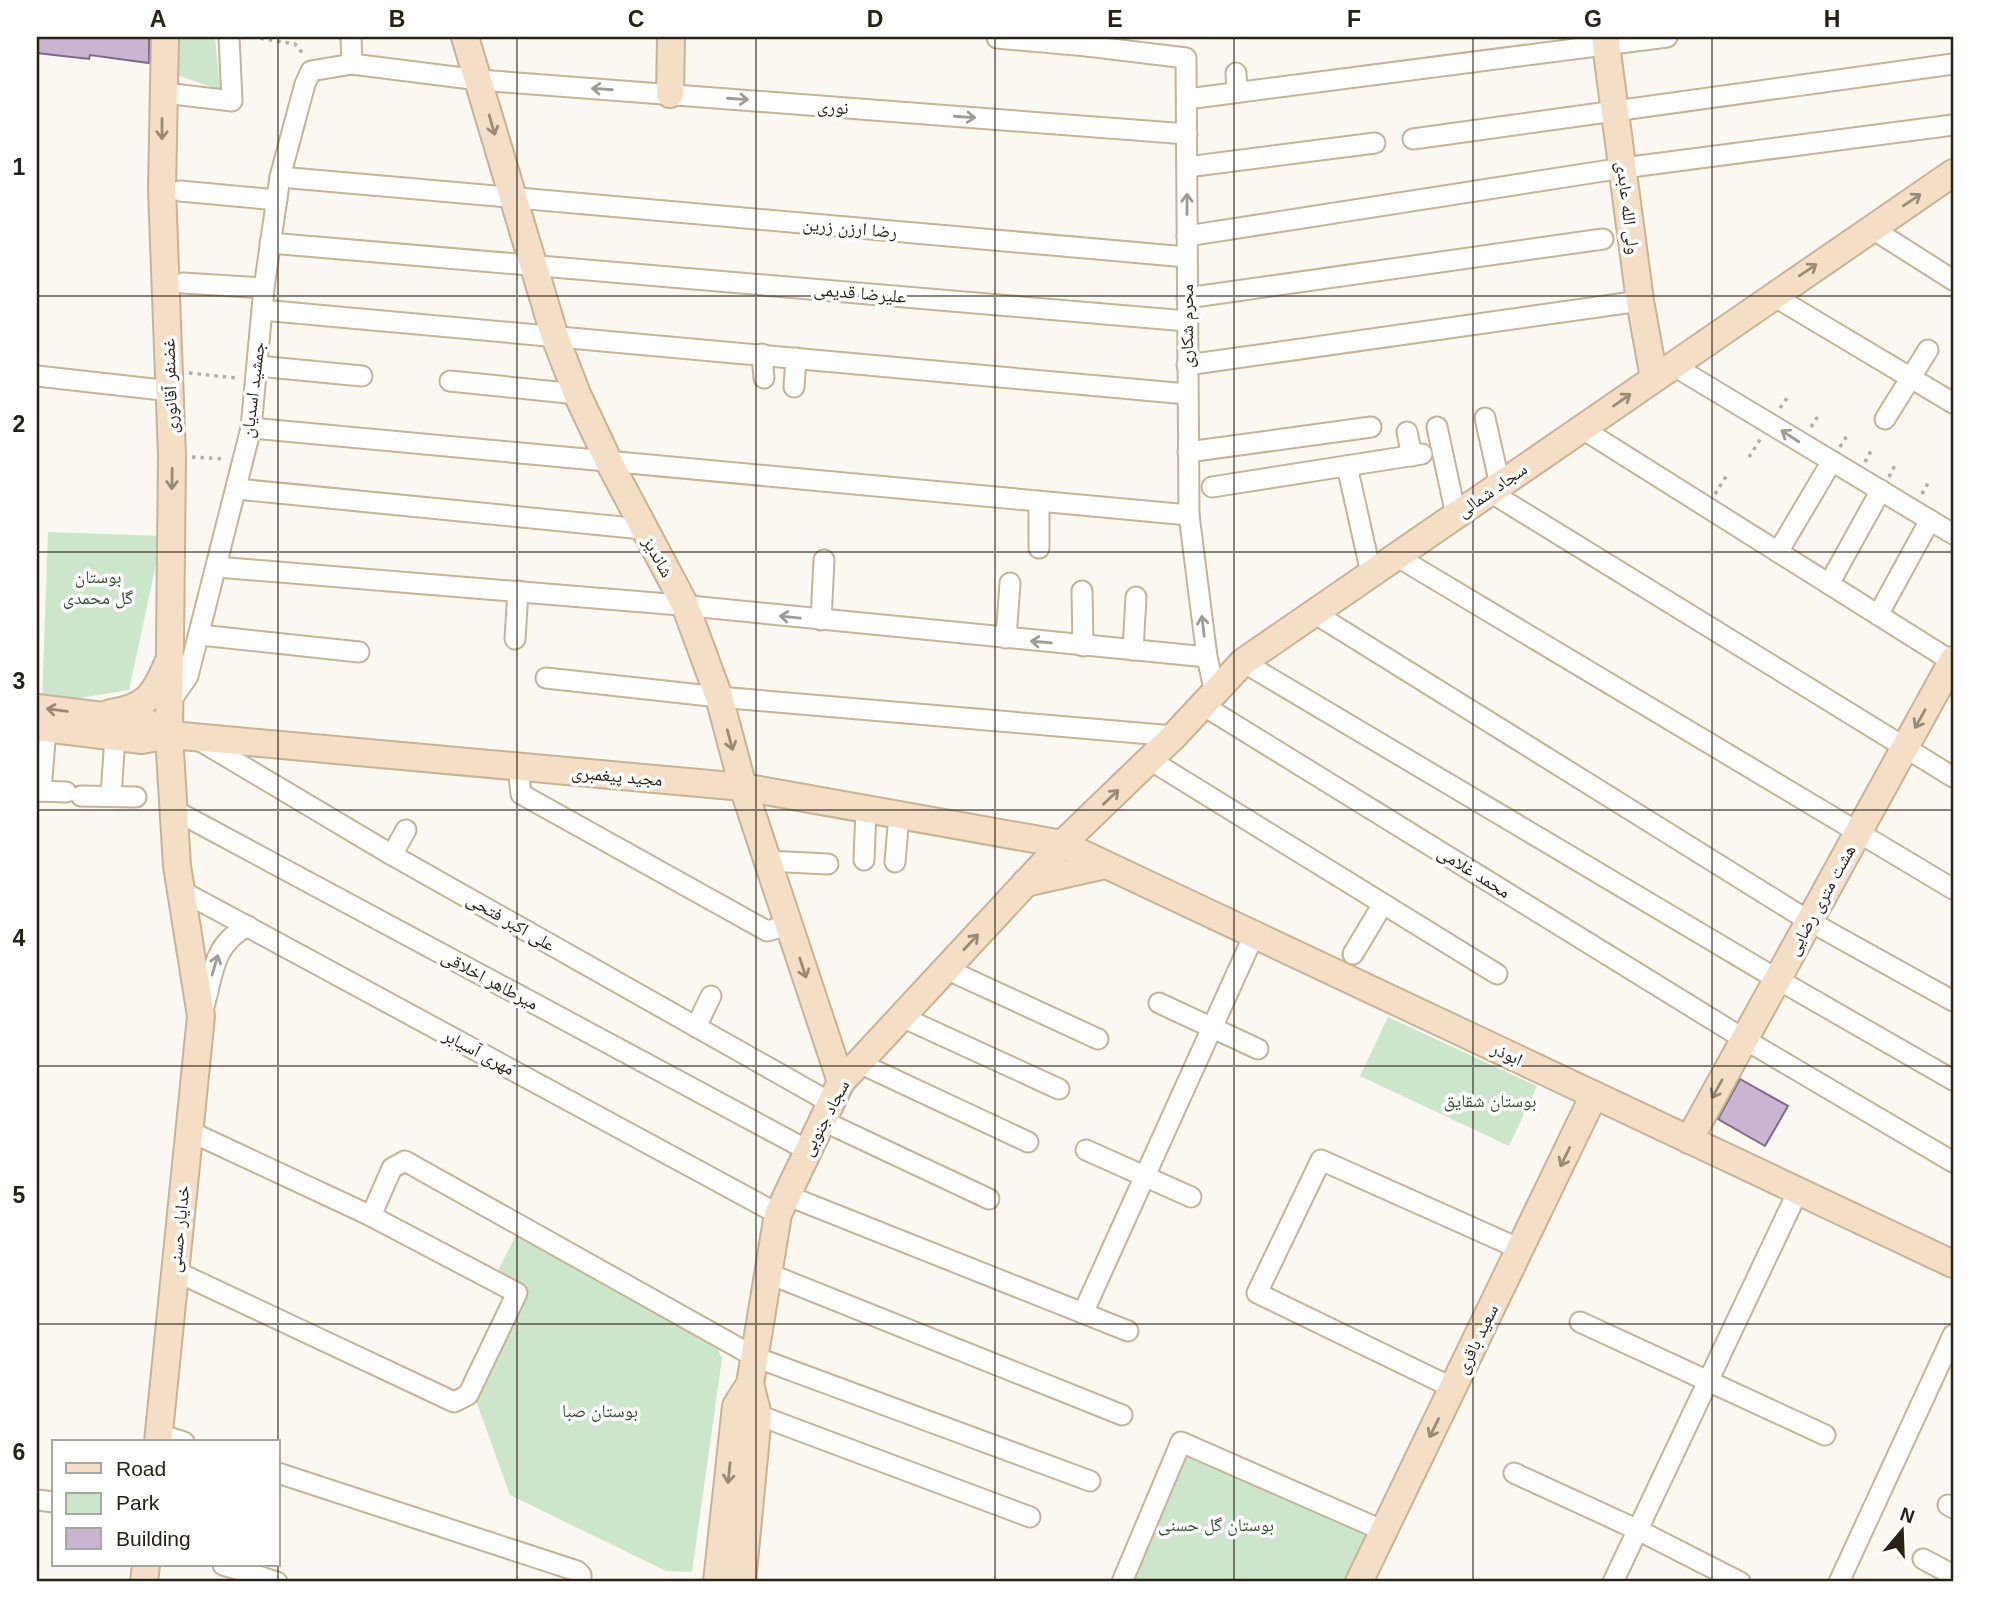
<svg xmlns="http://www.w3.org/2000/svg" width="1990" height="1619" font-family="Helvetica,'Noto Naskh Arabic',sans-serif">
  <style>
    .green { fill: #cbe6ca }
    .building { fill: #c9b4d2; stroke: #7e6b86; stroke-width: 2 }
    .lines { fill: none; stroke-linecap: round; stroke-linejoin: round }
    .street-casing { stroke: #c7b395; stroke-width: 23 }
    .secondary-casing { stroke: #c7b395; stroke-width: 30 }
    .path { stroke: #b2ada5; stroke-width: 3.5; stroke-dasharray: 3.5 5; stroke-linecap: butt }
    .street { stroke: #fff; stroke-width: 19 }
    .secondary { stroke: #f4dfc6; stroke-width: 26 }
    .oneway { stroke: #9e9b96 }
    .oneway2 { stroke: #988a76 }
    .grid { fill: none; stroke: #282115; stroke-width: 2; stroke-opacity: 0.55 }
    .labels { text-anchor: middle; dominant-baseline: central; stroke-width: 7; stroke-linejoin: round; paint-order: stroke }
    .street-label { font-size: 18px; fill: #282115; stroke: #fff }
    .park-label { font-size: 18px; fill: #2d532d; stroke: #fff }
    .neatline { fill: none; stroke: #282115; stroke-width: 2.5 }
    .grid-label { font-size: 23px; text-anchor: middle; font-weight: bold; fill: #282115 }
  </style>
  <rect width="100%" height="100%" fill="#fbf7f1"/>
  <g class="green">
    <polygon points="175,37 215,37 220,90 174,74"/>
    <polygon points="48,532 162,536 129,690 42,704"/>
    <polygon points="1388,1017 1537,1086 1509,1146 1360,1076"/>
    <polygon points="518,1231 714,1342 722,1358 692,1572 666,1571 510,1495 475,1398 518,1301 491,1284"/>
    <polygon points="1186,1448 1377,1534 1354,1582 1128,1582"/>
  </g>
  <g class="building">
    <polygon points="37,37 149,37 149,63 90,55 89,59 37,53"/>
    <polygon points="1740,1079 1788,1106 1765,1146 1718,1119"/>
  </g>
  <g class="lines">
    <defs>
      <g id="street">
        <polyline points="351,37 352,64"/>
        <polyline points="1087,37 1087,46 1186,58 1189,515 1207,657 1215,693"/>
        <polyline points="997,38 1087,46"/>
        <polyline points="1236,73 1237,92"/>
        <polyline points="162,90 173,94 232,101 229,37"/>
        <polyline points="1187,99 1667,37"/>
        <polyline points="1413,139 1953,64"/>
        <polyline points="1187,167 1375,143"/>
        <polyline points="280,177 1187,257"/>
        <polyline points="180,191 277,200"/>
        <polyline points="1871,228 1953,280"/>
        <polyline points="1187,236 1623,168 1953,125"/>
        <polyline points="270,243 1187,321"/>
        <polyline points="183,283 264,288"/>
        <polyline points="1772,295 1953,403"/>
        <polyline points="1187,298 1603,239"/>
        <polyline points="262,310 1187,394"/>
        <polyline points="762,354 764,378"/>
        <polyline points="1187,365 1640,301"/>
        <polyline points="258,366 362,376"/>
        <polyline points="1674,366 1953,534"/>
        <polyline points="37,376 171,391"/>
        <polyline points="450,381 577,394"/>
        <polyline points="794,387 796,358"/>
        <polyline points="1485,418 1500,485"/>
        <polyline points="1885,419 1928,350"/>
        <polyline points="1437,427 1456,515"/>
        <polyline points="251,428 1189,515"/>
        <polyline points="1581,428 1953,662"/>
        <polyline points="1407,432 1412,456"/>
        <polyline points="1188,452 1371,427"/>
        <polyline points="1347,466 1371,573"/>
        <polyline points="1212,487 1422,454"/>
        <polyline points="237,489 643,529"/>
        <polyline points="1490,492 1953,777"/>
        <polyline points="1039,548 1039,501"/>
        <polyline points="1778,552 1832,461"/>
        <polyline points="1396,556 1953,889"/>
        <polyline points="217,567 680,605 1207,657"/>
        <polyline points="1829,584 1881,490"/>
        <polyline points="1082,591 1083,646"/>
        <polyline points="1314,613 1809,921 1953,1001"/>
        <polyline points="1878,615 1930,520"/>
        <polyline points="821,620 824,560"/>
        <polyline points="200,635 359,652"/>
        <polyline points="1006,638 1010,583"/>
        <polyline points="515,639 518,591"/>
        <polyline points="1133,650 1136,597"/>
        <polyline points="1243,662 1777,979 1953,1080"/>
        <polyline points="546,678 719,697 1174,736"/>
        <polyline points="170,702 188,676 251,428 264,288 280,177 305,84 311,71 352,64 479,80 1187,134"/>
        <polyline points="1204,706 1744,1039 1953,1162"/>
        <polyline points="197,739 392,855 831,1103"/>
        <polyline points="1150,760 1497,974"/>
        <polyline points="518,767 521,794 767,931 789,925"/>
        <polyline points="37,791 66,792"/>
        <polyline points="41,791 46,728"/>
        <polyline points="111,795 115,737"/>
        <polyline points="81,796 136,797"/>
        <polyline points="174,810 807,1150"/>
        <polyline points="392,855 406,830"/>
        <polyline points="864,860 866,809"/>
        <polyline points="767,861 828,864"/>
        <polyline points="895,862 899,815"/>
        <polyline points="180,890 778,1214"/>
        <polyline points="1353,954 1383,904"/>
        <polyline points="946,969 1098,1039"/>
        <polyline points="1159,1003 1258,1049"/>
        <path d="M203 1010C214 975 211 945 248 926"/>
        <polyline points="902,1017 1059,1089"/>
        <polyline points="696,1027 711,996"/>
        <polyline points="859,1063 1028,1142"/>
        <polyline points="821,1120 989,1199"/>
        <polyline points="1086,1150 1191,1197"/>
        <polyline points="786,1195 1128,1331"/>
        <polyline points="371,1216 392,1168 405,1161 755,1357 1090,1481"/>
        <polyline points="175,1271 454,1402 468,1395 517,1293 371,1216 189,1131"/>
        <polyline points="767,1273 1122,1415"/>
        <polyline points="1083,1313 1254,935"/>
        <polyline points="1580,1322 1825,1435"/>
        <polyline points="1453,1388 1257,1293 1321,1160 1520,1249"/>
        <polyline points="758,1415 1030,1517"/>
        <polyline points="159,1434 184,1442"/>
        <polyline points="278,1473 577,1571 581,1575 581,1582"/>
        <polyline points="1514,1473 1638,1530 1740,1582"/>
        <polyline points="37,1500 54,1502"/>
        <polyline points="1948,1505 1953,1508"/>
        <polyline points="1923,1559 1953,1575"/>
        <polyline points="223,1565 277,1582"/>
        <polyline points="1122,1582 1181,1442 1384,1531"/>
        <polyline points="1613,1582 1798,1191"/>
        <polyline points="1839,1582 1953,1335"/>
      </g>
      <g id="secondary">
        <polyline points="465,37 555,337 577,394 609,462 685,605 719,697 743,787 841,1082"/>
        <polyline points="1605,37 1640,301 1654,378"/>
        <polyline points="670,94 671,37"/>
        <polyline points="37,708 145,721 169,735"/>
        <path d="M110 713C145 708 154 696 167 665"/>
        <polyline points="37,727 142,740 169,735 193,737 743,787 1062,844 1953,1264"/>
        <polyline points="1025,883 1105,865"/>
        <polyline points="1689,1140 1953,660"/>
        <polyline points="158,1442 201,1016 177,866 169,735 172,456 162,189 165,37"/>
        <polyline points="144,1582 146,1565"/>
        <polyline points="717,1582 736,1406 750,1384 778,1214 841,1082 1062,844 1174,736 1243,662 1953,173"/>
        <polyline points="742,1582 758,1415 750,1384"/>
        <polyline points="1359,1582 1594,1095"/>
      </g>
    </defs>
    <use href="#street" class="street-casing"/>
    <use href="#secondary" class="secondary-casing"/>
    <g class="path">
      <polyline points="252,37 295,44 304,55"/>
      <polyline points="189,373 237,378"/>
      <polyline points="1780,408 1787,398"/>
      <polyline points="1811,427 1818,416"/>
      <polyline points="1840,447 1848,434"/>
      <polyline points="192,457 226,459"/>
      <polyline points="1749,457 1761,438"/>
      <polyline points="1865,462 1872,449"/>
      <polyline points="1889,477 1896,463"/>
      <polyline points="1715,494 1727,475"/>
      <polyline points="1922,494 1928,483"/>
    </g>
    <use href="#street" class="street"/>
    <use href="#secondary" class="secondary"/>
  </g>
  <defs><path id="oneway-shaft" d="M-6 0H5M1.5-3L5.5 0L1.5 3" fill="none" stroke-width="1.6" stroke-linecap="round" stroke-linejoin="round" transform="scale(1.75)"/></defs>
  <g class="oneway">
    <use href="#oneway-shaft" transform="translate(602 89) rotate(-176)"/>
    <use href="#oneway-shaft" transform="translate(738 99) rotate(4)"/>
    <use href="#oneway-shaft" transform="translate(965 117) rotate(4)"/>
    <use href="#oneway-shaft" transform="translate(1187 204) rotate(-90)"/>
    <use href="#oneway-shaft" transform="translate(1790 436) rotate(-147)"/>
    <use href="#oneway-shaft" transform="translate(790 617) rotate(-174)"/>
    <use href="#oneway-shaft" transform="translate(1203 626) rotate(-97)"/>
    <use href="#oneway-shaft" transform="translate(1041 642) rotate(-175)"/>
    <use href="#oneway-shaft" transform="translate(215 965) rotate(-74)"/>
  </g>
  <g class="oneway2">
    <use href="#oneway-shaft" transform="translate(492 125) rotate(74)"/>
    <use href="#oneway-shaft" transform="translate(162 129) rotate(90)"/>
    <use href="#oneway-shaft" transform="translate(1912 200) rotate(-34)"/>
    <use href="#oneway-shaft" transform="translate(1808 270) rotate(-34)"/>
    <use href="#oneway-shaft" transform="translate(1622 400) rotate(-35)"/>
    <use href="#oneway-shaft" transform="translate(172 479) rotate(91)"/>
    <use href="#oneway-shaft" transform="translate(57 710) rotate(-173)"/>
    <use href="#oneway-shaft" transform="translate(1920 719) rotate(119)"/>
    <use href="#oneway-shaft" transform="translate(730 740) rotate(75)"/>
    <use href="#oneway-shaft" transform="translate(1111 797) rotate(-44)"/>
    <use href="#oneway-shaft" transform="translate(971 942) rotate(-47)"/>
    <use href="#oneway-shaft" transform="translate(803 968) rotate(72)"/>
    <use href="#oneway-shaft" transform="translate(1717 1089) rotate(119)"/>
    <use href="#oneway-shaft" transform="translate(1565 1157) rotate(116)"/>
    <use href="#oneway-shaft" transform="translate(1434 1428) rotate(116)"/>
    <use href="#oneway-shaft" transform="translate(729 1473) rotate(96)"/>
  </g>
  <path class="grid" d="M278 37V1442M517 37V1582M756 37V1582M995 37V1582M1234 37V1582M1473 37V1582M1712 37V1582M37 296H1953M37 552H1953M37 810H1953M37 1066H1953M37 1324H1953M278 1565V1582"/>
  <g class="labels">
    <g class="street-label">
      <text transform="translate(833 107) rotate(4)">نوری</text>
      <text transform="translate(1628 208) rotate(83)">ولی الله عابدی</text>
      <text transform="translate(850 228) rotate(5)">رضا ارزن زرین</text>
      <text transform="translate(860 293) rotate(5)">علیرضا قدیمی</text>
      <text transform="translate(1187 326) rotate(-90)">محرم شکاری</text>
      <text transform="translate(170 386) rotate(-92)">غضنفر آقانوری</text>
      <text transform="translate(253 390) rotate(-83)">جمشید اسدیان</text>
      <text transform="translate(1492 490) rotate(-35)">سجاد شمالی</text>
      <text transform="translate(658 557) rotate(61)">شاندیز</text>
      <text transform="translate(617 776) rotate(5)">مجید پیغمبری</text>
      <text transform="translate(1474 872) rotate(32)">محمد غلامی</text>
      <text transform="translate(1821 900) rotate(-61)">هشت متری رضایی</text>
      <text transform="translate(511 922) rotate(30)">علی اکبر فتحی</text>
      <text transform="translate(490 980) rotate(28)">میرطاهر اخلاقی</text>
      <text transform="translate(479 1052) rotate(28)">مهری آسیابر</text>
      <text transform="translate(1507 1054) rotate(25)">ابوذر</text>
      <text transform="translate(825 1118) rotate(-62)">سجاد جنوبی</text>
      <text transform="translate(179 1229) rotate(-84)">خدایار حسنی</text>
      <text transform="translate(1477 1339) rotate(-64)">سعید باقری</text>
    </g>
    <g class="park-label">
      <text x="98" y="577">بوستان<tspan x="98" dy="21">گل محمدی</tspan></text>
      <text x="1490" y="1101">بوستان شقایق</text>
      <text x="600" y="1411">بوستان صبا</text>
      <text x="1216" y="1525">بوستان گل حسنی</text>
    </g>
  </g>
  <rect width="1990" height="1619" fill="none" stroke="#ffffff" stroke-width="77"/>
  <rect x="52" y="1440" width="228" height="126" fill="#ffffff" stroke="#a9a6a1" stroke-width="2"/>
  <rect x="66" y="1463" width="35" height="10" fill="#f4dfc6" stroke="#a9a6a1" stroke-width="2"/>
  <text x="116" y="1476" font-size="21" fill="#282115">Road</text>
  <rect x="66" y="1493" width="35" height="21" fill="#cbe6ca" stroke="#a9a6a1" stroke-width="2"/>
  <text x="116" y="1510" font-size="21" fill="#282115">Park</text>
  <rect x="66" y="1528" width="35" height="21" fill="#c9b4d2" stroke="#a9a6a1" stroke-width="2"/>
  <text x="116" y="1546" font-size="21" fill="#282115">Building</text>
  <g transform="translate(1902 1531) rotate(19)" stroke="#ffffff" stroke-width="5" paint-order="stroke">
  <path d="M0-5L12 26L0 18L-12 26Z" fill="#282115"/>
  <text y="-10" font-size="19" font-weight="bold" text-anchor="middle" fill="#282115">N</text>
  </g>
  <rect x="38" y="38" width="1914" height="1542" class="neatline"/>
  <g class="grid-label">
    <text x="158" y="27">A</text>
    <text x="397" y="27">B</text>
    <text x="636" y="27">C</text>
    <text x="875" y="27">D</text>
    <text x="1115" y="27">E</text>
    <text x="1354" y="27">F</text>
    <text x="1593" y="27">G</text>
    <text x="1832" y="27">H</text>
    <text x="19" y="175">1</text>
    <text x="19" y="432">2</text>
    <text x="19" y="689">3</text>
    <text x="19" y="946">4</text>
    <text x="19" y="1203">5</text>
    <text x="19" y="1460">6</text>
  </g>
</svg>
